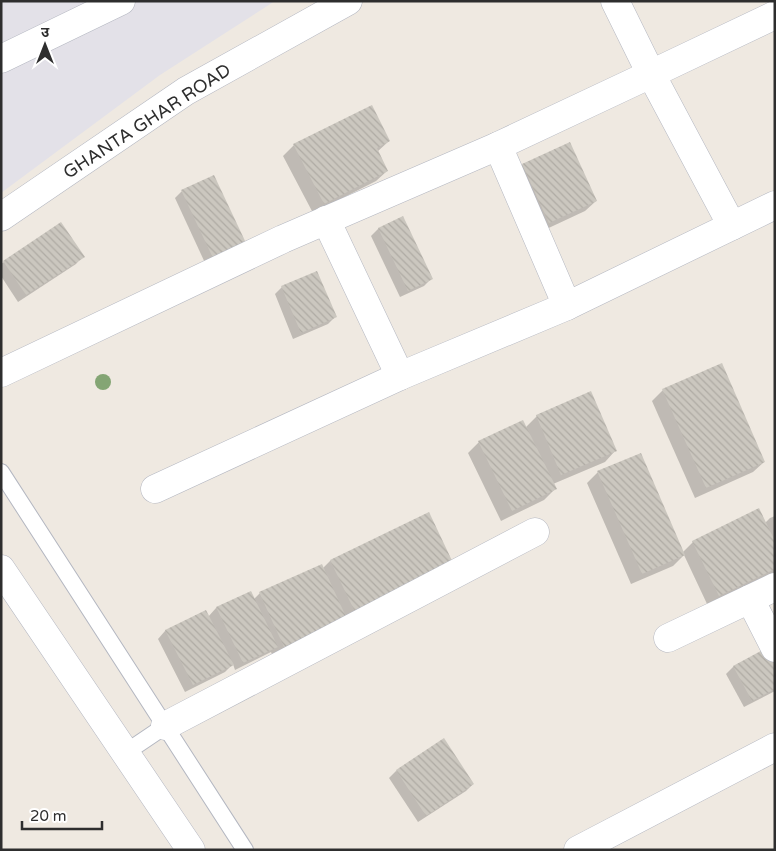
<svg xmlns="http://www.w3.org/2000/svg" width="776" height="851" font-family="'Varela Round','Noto Sans Devanagari',sans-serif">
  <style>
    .industrial { fill: #e3e1e8 }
    .shadow { fill: #0003 }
    .building { fill: url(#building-back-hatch) }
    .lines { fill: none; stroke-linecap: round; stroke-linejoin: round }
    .lane-casing { stroke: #b4b7c1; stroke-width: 18 }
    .street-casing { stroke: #b4b7c1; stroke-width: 29 }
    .secondary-casing { stroke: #b4b7c1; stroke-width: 29 }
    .lane { stroke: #fff; stroke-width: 16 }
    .street { stroke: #fff; stroke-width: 28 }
    .secondary { stroke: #fff; stroke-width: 28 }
    .tree { fill: #84a574 }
    .labels { text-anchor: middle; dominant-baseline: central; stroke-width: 4.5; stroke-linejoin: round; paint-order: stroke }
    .street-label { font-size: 18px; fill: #2e2e2e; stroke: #fff }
  </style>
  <defs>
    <pattern id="building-back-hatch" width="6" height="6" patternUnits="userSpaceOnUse" patternTransform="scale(1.25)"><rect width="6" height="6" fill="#cbc7bf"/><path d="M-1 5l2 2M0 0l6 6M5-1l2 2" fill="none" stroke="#afaba4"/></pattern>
  </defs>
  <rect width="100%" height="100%" fill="#efe9e1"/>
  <polygon class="industrial" points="1,1 275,1 160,75 1,193"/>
  <g class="shadow">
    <polygon points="389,141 377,152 387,171 376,181 313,213 283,156 294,145"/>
    <polygon points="569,144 596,201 585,211 538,233 512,176 522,165"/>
    <polygon points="182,191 244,243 206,265 175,198"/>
    <polygon points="402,218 432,278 424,286 400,297 371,236 378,229"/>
    <polygon points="83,256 76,264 18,302 1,276 1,264 4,262"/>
    <polygon points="282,287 335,317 328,324 293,339 275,294"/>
    <polygon points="663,390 764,462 753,472 695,498 652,401"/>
    <polygon points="537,416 615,451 605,462 553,484 555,489 544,500 501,521 468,453 479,442 525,428"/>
    <polygon points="640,454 683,552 693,542 765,523 770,518 775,516 775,573 708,606 684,555 673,566 631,584 587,483 598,472"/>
    <polygon points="428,514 453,567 273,657 271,652 235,670 233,664 225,672 185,692 158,639 165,631 205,611 208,617 216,608 251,592 254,599 260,593 323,568 330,561"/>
    <polygon points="770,648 775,657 775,691 744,707 726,674 733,667"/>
    <polygon points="396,771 473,784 466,791 418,822 389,778"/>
  </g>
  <g class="building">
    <polygon points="372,105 390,141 377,148 388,171 324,204 293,144"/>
    <polygon points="570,142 597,201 549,223 522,164"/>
    <polygon points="214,175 246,243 213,258 181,190"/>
    <polygon points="403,216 433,279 408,291 378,228"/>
    <polygon points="61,222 85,257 26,295 3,261"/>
    <polygon points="317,271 337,317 301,333 281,286"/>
    <polygon points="722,363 765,462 706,488 662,389"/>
    <polygon points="591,391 617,451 561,475 536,415"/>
    <polygon points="523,420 557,489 512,511 478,441"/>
    <polygon points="641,453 685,555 642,574 597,471"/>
    <polygon points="759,508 775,541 775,569 719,596 692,541"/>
    <polygon points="429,512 455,567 356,614 330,560"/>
    <polygon points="322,564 347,619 284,647 259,592"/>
    <polygon points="251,591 278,647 243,663 216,607"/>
    <polygon points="206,610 234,665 193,685 165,630"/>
    <polygon points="770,646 775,654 775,689 752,701 733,666"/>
    <polygon points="444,738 474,784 426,816 396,770"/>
  </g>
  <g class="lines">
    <defs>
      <g id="lane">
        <polyline points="1,472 245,850"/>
        <polyline points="125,753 165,726"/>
      </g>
      <g id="street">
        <polyline points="1,59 121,1"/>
        <polyline points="498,146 567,306"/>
        <polyline points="326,220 400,376"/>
        <polyline points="732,226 651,74 775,15"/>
        <polyline points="1,373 283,239 498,146 651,74 615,1"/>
        <polyline points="155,489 400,376 567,306 775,205"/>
        <polyline points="750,599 775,648"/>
        <polyline points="668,638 775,587"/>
        <polyline points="165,726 535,532"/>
        <polyline points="578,850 775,747"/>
      </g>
      <g id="secondary">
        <polyline points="1,217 186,91 348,1"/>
        <polyline points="1,569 191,850"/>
      </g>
    </defs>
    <use href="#lane" class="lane-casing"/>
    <use href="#street" class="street-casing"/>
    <use href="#secondary" class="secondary-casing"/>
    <use href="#lane" class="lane"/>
    <use href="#street" class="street"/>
    <use href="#secondary" class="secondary"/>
  </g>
  <circle class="tree" cx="103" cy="382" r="8"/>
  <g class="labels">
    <g class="street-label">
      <text transform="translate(147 121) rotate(-33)">GHANTA GHAR ROAD</text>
    </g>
  </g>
  <rect width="776" height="851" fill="none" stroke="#2e2e2e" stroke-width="5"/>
  <g transform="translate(45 45)" stroke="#ffffff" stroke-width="4" paint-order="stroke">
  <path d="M0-4L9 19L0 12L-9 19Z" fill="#2e2e2e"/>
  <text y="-8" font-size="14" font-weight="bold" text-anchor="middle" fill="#2e2e2e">उ</text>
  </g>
  <path d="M22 821v8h80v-8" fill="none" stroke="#2e2e2e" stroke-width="2.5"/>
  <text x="30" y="821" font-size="15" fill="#2e2e2e" stroke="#ffffff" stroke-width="4" paint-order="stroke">20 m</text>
</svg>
